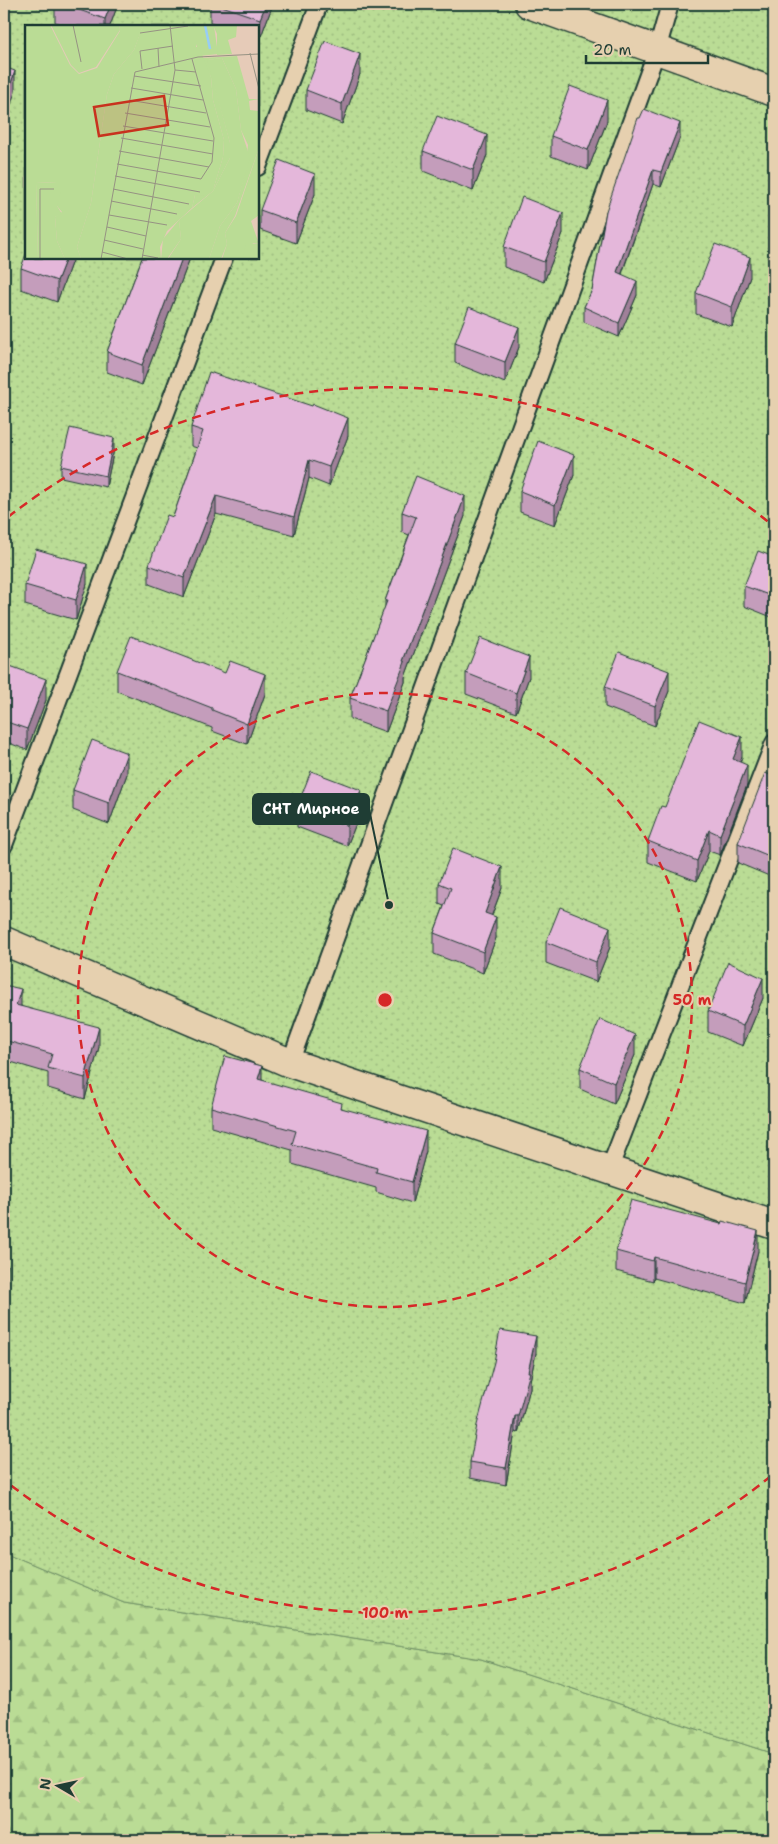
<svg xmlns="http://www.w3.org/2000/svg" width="778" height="1844" font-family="'Shantell Sans',sans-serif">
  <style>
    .forest { fill: url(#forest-firs); stroke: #6c8c64 }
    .garden { fill: url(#garden-dots); stroke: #6c8c64; fill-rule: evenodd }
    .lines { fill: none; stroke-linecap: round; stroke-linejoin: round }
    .service-casing { stroke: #1f3d34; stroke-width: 20 }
    .minor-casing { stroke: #1f3d34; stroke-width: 31 }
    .service { stroke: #e6d0af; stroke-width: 16 }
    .minor { stroke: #e6d0af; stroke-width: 28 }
    .wall { fill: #c49dbb; stroke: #1f3d34 }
    .shaded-wall { fill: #a08099; stroke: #1f3d34 }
    .building { fill: #e4b7da; stroke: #1f3d34 }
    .ring { fill: none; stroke: #d62828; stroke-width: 2.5; stroke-dasharray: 9 6 }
    .inset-river { fill: none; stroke: #97cdf6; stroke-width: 2.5 }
    .inset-road { fill: none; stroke: #969283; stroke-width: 1 }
    .view { fill: #c8321e; fill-opacity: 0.15; stroke: #c8321e; stroke-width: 2.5 }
    .inset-edge { fill: none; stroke: #1f3d34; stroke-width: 2.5 }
    .centre { fill: #d62828; stroke: #e6d0af; stroke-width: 2.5 }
    .ring-label { font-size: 15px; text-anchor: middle; font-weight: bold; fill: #d62828; stroke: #e6d0af; stroke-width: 4; stroke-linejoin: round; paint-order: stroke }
    .leader { fill: none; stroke: #1f3d34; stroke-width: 2 }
    .callout-dot { fill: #1f3d34; stroke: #e6d0af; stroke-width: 2 }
    .callout { fill: #1f3d34; stroke: #1f3d34; stroke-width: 2 }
    .callout-label { font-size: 15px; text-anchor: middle; font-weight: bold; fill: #fff }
  </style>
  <defs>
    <pattern id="forest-firs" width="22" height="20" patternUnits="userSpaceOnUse" patternTransform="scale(1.25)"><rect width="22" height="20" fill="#badc95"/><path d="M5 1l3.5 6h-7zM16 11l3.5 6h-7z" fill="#9fbe81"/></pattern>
    <pattern id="garden-dots" width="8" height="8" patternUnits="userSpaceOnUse" patternTransform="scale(1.25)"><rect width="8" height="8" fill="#badc95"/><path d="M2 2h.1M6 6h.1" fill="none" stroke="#9fbe81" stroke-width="1.8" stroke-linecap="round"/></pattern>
  </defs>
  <rect width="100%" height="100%" fill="#e6cbb8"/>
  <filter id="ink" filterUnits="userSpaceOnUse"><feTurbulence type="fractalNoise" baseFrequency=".02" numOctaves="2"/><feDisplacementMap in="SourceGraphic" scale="10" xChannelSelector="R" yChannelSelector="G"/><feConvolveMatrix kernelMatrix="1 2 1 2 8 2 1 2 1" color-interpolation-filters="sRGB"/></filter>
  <g filter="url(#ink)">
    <polygon class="forest" points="4,1552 124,1603 481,1659 774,1754 774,1840 4,1840"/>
    <path class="garden" d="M4 4H774V1754L481 1659 124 1603 4 1552ZM26 26H258V258H26Z"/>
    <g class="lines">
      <defs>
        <g id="service">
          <polyline points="258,167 319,4"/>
          <polyline points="4,845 224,258"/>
          <polyline points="290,1063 657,50 670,4"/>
          <polyline points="609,1170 774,743"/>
        </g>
        <g id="minor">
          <polyline points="529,4 774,92"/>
          <polyline points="4,941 290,1063 774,1225"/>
        </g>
      </defs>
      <use href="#service" class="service-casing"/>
      <use href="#minor" class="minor-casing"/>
      <use href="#service" class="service"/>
      <use href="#minor" class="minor"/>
    </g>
    <g class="wall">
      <polygon points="55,4 118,4 110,26 68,26 55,22"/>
      <polygon points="210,4 273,4 260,39 258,38 258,26 222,26 210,22"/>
      <polygon points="360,74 342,124 306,110 306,90"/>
      <polygon points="607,121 588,170 551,156 551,136"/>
      <polygon points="680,137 661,187 653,184 622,274 637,295 619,337 584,322 584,307 592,290 606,211"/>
      <polygon points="423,151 487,155 473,191 423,171"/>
      <polygon points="315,194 296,243 260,230 260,210"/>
      <polygon points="563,233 544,282 504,267 504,247"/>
      <polygon points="73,258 57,302 21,289 21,268"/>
      <polygon points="142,258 190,258 142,385 107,372 107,352"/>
      <polygon points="750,277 732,327 696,314 696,293"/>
      <polygon points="455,343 519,347 505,383 455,363"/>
      <polygon points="191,427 348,436 329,486 309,478 294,535 216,514 184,597 149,584 149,565 173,517 197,448 191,446"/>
      <polygon points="114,449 106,487 61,477 61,466"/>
      <polygon points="574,475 555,525 520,512 520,491"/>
      <polygon points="402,512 465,516 405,677 405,682 386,732 350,719 350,698 385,607 385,601 409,535 402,532"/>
      <polygon points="774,557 774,618 744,606 744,586"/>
      <polygon points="87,584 76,620 25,605 25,585"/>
      <polygon points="117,671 265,694 247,744 212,731 212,728 117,691"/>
      <polygon points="466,673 529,677 516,713 466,694"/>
      <polygon points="4,683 46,700 27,750 4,741"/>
      <polygon points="605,687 669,691 655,726 605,707"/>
      <polygon points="742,757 740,762 747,785 720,855 709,851 697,881 648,862 648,841 665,807"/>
      <polygon points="127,774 109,824 73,810 73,790"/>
      <polygon points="774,776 774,878 738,863 738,843"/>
      <polygon points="297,807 361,811 347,846 297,827"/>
      <polygon points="439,883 502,888 492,915 496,938 483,973 434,954 434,933 444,906 439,904"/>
      <polygon points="546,942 610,947 596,982 546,963"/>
      <polygon points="4,985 21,1006 99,1047 85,1099 48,1088 48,1073 4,1060"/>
      <polygon points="763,998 743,1046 708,1032 708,1011"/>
      <polygon points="635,1055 614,1104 580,1089 580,1068"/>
      <polygon points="262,1080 342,1108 426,1151 412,1203 376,1192 376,1188 292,1164 292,1150 211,1127 211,1107"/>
      <polygon points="616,1251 758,1251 745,1303 654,1278 653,1281 616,1271"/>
      <polygon points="536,1353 530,1381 530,1388 518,1433 515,1432 506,1485 470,1478 470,1462"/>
    </g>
    <g class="shaded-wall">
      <polygon points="111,4 118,4 110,26 105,26 105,19"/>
      <polygon points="266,4 273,4 260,39 260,19"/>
      <polygon points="360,54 360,74 342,124 342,104"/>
      <polygon points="15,71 15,92 4,125 4,104"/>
      <polygon points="607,100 607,121 588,170 588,150"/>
      <polygon points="680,123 680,137 661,187 661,172"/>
      <polygon points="487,135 487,155 473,191 473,170"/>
      <polygon points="653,170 653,184 617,287 617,272"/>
      <polygon points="315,174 315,194 296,243 296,223"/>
      <polygon points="563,213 563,233 544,282 544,262"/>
      <polygon points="750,257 750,277 732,327 732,307"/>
      <polygon points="66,258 73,258 57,302 57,281"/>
      <polygon points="182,258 190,258 142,385 142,365"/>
      <polygon points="637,281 637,295 619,337 619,323"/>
      <polygon points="519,327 519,347 505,383 505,362"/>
      <polygon points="348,418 348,436 329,486 329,467"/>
      <polygon points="114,438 114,449 106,487 106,476"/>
      <polygon points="574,455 574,475 555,525 555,505"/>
      <polygon points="309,460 309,478 294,535 294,517"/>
      <polygon points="216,496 216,514 184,597 184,578"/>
      <polygon points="465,496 465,516 405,677 405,682 386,732 386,711 403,661"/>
      <polygon points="87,564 87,584 76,620 76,600"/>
      <polygon points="529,657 529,677 516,713 516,693"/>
      <polygon points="669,671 669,691 655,726 655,706"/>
      <polygon points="265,674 265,694 247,744 247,724"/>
      <polygon points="46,679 46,700 27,750 27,729"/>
      <polygon points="742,737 742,757 733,780 733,759"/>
      <polygon points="127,753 127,774 109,824 109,803"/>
      <polygon points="747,765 747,785 720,855 720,835"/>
      <polygon points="361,790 361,811 347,846 347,826"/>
      <polygon points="709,830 709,851 697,881 697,861"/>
      <polygon points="502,867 502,888 485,933 485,913"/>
      <polygon points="496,917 496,938 483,973 483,952"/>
      <polygon points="610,927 610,947 596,982 596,962"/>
      <polygon points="763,978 763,998 743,1046 743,1026"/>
      <polygon points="21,989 21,1010 16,1005"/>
      <polygon points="99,1027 99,1047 85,1099 85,1078"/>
      <polygon points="635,1035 635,1055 614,1104 614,1083"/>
      <polygon points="262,1066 262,1087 258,1079"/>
      <polygon points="426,1131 426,1151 412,1203 412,1182"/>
      <polygon points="758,1231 758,1251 745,1303 745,1282"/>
      <polygon points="654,1257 654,1278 653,1281 653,1261"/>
      <polygon points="8,1265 8,1284 4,1298 4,1279"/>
      <polygon points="536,1336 536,1353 530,1381 530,1388 518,1433 518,1416 528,1372"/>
      <polygon points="7,1370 7,1389 4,1400 4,1381"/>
      <polygon points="515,1416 515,1432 506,1485 506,1468"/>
    </g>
    <g class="building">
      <polygon points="62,4 111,4 105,19"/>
      <polygon points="216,4 266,4 260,19"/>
      <polygon points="325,41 360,54 342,104 306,90"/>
      <polygon points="4,67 15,71 4,104"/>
      <polygon points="570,86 607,100 588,150 551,136"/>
      <polygon points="644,109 680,123 661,172 653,170 617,272 637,281 619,323 584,307 592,290 606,211 638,118 640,118"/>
      <polygon points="437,116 487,135 473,170 423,151"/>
      <polygon points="279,160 315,174 296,223 260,210"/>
      <polygon points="522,197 563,213 544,262 504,247"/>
      <polygon points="715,244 750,257 732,307 696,293"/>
      <polygon points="26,254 26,258 66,258 57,281 21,268"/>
      <polygon points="142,258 182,258 142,365 107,352"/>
      <polygon points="469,307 519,327 505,362 455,343"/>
      <polygon points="209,372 312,406 313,404 348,418 329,467 309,460 294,517 216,496 184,578 149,565 167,515 173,517 203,431 191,427"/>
      <polygon points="70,428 114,438 106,476 61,466"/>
      <polygon points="538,441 574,455 555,505 520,491"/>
      <polygon points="416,476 465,496 403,661 405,662 386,711 350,698 387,601 385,601 416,517 402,512"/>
      <polygon points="36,549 87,564 76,600 25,585"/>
      <polygon points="758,551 774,557 774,597 744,586"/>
      <polygon points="131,636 225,673 230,661 265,674 247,724 212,710 212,708 117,671"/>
      <polygon points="480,638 529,657 516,693 466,673"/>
      <polygon points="619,652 669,671 655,706 605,687"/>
      <polygon points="10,666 46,679 27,729 4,721 4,683"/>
      <polygon points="699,720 742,737 733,759 747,765 720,835 709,830 697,861 648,841 661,806 665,807"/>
      <polygon points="92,740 127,753 109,803 73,790"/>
      <polygon points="311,771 361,790 347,826 297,807"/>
      <polygon points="765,773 774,776 774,858 738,843"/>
      <polygon points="453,848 502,867 485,913 496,917 483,952 434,933 451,888 439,883"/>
      <polygon points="560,907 610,927 596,962 546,942"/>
      <polygon points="728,962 763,978 743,1026 708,1011"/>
      <polygon points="4,985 21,989 16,1005 99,1027 85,1078 48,1068 52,1054 4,1040"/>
      <polygon points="600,1019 635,1035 614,1083 580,1068"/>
      <polygon points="225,1056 262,1066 258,1079 342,1103 341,1108 426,1131 412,1182 376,1172 377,1168 292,1144 296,1131 211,1107"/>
      <polygon points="631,1200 721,1224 722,1221 758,1231 745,1282 654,1257 653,1261 616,1251"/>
      <polygon points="4,1264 8,1265 4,1279"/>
      <polygon points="500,1330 536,1336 528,1372 530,1372 518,1416 515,1416 506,1468 470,1462 477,1425 494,1362"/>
      <polygon points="4,1369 7,1370 4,1381"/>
    </g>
  </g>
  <g class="ring">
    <circle cx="385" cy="1000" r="307"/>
    <path d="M771 1476A613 613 0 0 1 8 1483M8 517A613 613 0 0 1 771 524"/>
  </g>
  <g transform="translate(25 25)">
    <rect width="234" height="234" fill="#e6cbb8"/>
    <path d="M234 123V190L226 196 234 219 228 218 218 234H197L202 219 200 208 211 191Z" fill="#badc95"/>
    <path d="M0 0H25L45 40 54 49 72 43 95 6 94 0 118 1 109 25 89 49 82 69 66 178 52 222 56 234H40L32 216 30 192 37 187 32 181V157L11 158 13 234H0ZM188 0H212L211 12 203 15 207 29 192 30V9ZM212 31 224 74H234L224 76 225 85 234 86V123L210 191 200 208 202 219 196 234H184L195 201 212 178 220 148 223 120 216 105 211 64 197 33 183 35 205 118V133L188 166 167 183 170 170 189 162 198 132 199 115 188 75 186 52 176 33ZM154 195 156 214 142 234H136L138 214ZM221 218 234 219 233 234H218Z" fill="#badc95"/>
    <path d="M165 1H189L193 29 175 31ZM197 33 211 64 216 105 225 133 212 178 195 201 184 234H143L156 214 154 195 188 166 205 133V118L182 35Z" fill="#badc95"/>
    <path d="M26 0H94L95 5 71 42 54 48 46 40Z" fill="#badc95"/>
    <path d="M118 0H165L168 4 172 12 171 22H174L186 52 188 75 199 115 198 132 189 162 179 171 170 170 167 183 142 206 135 222 136 234H56L52 222 66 178 82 69 89 49 109 25ZM32 157V163L36 166 32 181 37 189 30 192 32 216 40 234H13L11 158Z" fill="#badc95"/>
    <path class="inset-river" d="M180 0 185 24"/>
    <path class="inset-road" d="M48 0 56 37M115 8 163 1M133 23 134 42M225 28 234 64M117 44 115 26 148 21M150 45 171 47M109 51 176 61M106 63 178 75M104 75 181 88M100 88 185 102M98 101 188 116M96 113 188 129M94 126 184 142M92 139 176 154 187 137 189 113 167 34M90 151 175 167M88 164 164 179M86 176 152 189M84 190 142 200M82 202 121 211M79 215 118 224M77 227 103 234M117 230 133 233M15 234V164H29M76 234 110 47 173 32 234 29M117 234 150 45 145 0"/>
    <path class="view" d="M139 71 143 100 74 111 69 82Z"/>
    <rect width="234" height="234" class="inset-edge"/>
  </g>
  <circle cx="385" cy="1000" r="8" class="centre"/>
  <g class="ring-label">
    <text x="692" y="1005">50 m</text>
    <text x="385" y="1618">100 m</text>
  </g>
  <path class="leader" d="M389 905L369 809"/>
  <circle class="callout-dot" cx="389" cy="905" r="5"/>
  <rect class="callout" x="253" y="794" width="116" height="30" rx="5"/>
  <g class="callout-label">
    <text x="311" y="814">СНТ Мирное</text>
  </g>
  <rect width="778" height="1844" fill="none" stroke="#e6d0af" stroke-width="20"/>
  <rect x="10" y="10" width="758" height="1824" fill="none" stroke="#1f3d34" stroke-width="2" filter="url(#ink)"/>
  <g transform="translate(58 1786) rotate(279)" stroke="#e6d0af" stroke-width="4" paint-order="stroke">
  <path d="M0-4L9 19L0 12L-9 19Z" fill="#1f3d34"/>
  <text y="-8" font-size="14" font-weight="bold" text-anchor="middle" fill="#1f3d34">N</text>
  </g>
  <path d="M586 55v8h122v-8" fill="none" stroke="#1f3d34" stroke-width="2.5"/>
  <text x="593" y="55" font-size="15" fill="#1f3d34" stroke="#e6d0af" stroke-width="4" paint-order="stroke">20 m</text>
</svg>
